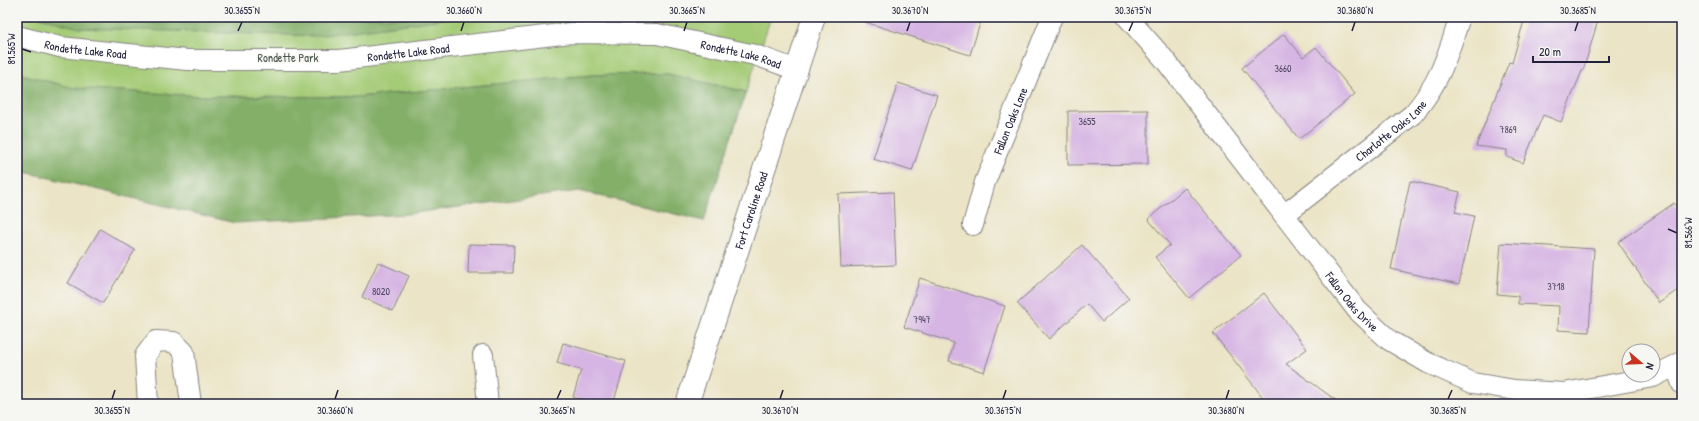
<svg xmlns="http://www.w3.org/2000/svg" width="1699" height="421" font-family="'Patrick Hand',sans-serif">
  <style>
    .green { fill: #a4cb76; stroke: #637658 }
    .forest { fill: #83af67; stroke: #526851 }
    .building { fill: #d6b4e3 }
    .lines { fill: none; stroke-linecap: round; stroke-linejoin: round }
    .minor-casing { stroke: #868380; stroke-width: 22 }
    .tertiary-casing { stroke: #868380; stroke-width: 24 }
    .minor { stroke: #fff; stroke-width: 20 }
    .tertiary { stroke: #fff; stroke-width: 22 }
    .ticks { fill: none; stroke: #22223b; stroke-width: 1.5 }
    .labels { text-anchor: middle; dominant-baseline: central; stroke-width: 3; stroke-linejoin: round; paint-order: stroke }
    .number-label { font-size: 10px; fill: #4f4665 }
    .street-label { font-size: 12px; fill: #22223b; stroke: #f6f6f2 }
    .park-label { font-size: 12px; fill: #49554d; stroke: #f6f6f2 }
    .neatline { fill: none; stroke: #22223b; stroke-width: 1.5 }
    .ticks-label { font-size: 10px; text-anchor: middle; fill: #22223b }
  </style>
  <rect width="100%" height="100%" fill="#f6f6f2"/>
  <filter id="ink" filterUnits="userSpaceOnUse"><feTurbulence type="fractalNoise" baseFrequency=".025" numOctaves="2"/><feDisplacementMap in="SourceGraphic" scale="8" xChannelSelector="R" yChannelSelector="G"/><feConvolveMatrix kernelMatrix="1 2 1 2 8 2 1 2 1" color-interpolation-filters="sRGB"/></filter>
  <filter id="wash" filterUnits="userSpaceOnUse"><feTurbulence type="fractalNoise" baseFrequency=".012" numOctaves="4" result="noise"/><feDisplacementMap in="SourceGraphic" scale="16" xChannelSelector="R" yChannelSelector="G"/><feGaussianBlur stdDeviation="0.9" result="paint"/><feColorMatrix in="noise" values="0 0 0 0 0 0 0 0 0 0 0 0 0 0 0 0 0 1.4 0 .05"/><feComposite in="paint" operator="in"/></filter>
  <g filter="url(#wash)">
    <rect width="100%" height="100%" fill="#ebe4c6"/>
    <polygon class="green" points="17,17 771,17 746,92 668,74 592,75 357,97 201,96 73,88 17,73"/>
    <g class="forest">
      <polygon points="40,17 458,17 316,36 79,28"/>
      <polygon points="17,73 73,88 201,96 357,97 592,75 668,74 746,92 704,221 579,191 407,214 235,223 17,170"/>
    </g>
    <g id="blocks">
      <g class="building">
        <polygon points="866,17 982,17 970,55 865,22"/>
        <polygon points="1525,17 1599,17 1583,71 1582,71 1561,122 1543,115 1523,163 1507,157 1507,150 1476,146 1509,62 1512,63"/>
        <polygon points="1284,34 1303,57 1316,47 1355,94 1299,139 1242,68"/>
        <polygon points="898,83 937,95 912,171 873,159"/>
        <polygon points="1148,110 1148,164 1068,165 1068,111"/>
        <polygon points="1410,181 1460,192 1455,212 1474,216 1459,284 1391,269"/>
        <polygon points="1185,188 1241,255 1189,298 1155,257 1170,245 1148,219"/>
        <polygon points="893,192 896,265 841,267 838,194"/>
        <polygon points="1674,203 1682,215 1682,287 1659,303 1618,242"/>
        <polygon points="100,229 135,250 103,303 68,283"/>
        <polygon points="1501,243 1594,249 1589,332 1558,330 1559,306 1518,304 1518,296 1497,294"/>
        <polygon points="469,244 514,245 513,273 468,273"/>
        <polygon points="1082,245 1129,298 1102,322 1087,304 1049,339 1017,303"/>
        <polygon points="378,262 409,276 393,311 362,297"/>
        <polygon points="920,278 1005,306 984,372 949,361 954,343 904,327"/>
        <polygon points="1264,293 1307,349 1286,364 1341,404 1268,404 1213,333"/>
        <polygon points="563,343 626,361 613,404 597,404 573,397 581,370 557,363"/>
      </g>
    </g>
  </g>
  <g filter="url(#ink)">
    <use href="#blocks" fill-opacity="0" stroke="#868380" stroke-width="1"/>
    <g class="lines">
      <defs>
        <g id="minor">
          <path id="s1" d="M1127 17 1165 60 1357 310 1389 340 1428 363 1473 383 1515 390 1564 393 1653 377 1682 362"/>
          <path id="s2" d="M17 36 60 47 187 60H339L571 33 657 34 755 55 797 70"/>
          <path id="s3" d="M1284 215 1413 114C1441 81 1447 56 1460 17"/>
          <path id="s4" d="M973 225 985 182 1052 17"/>
          <polyline points="483,355 488,404"/>
          <polyline points="1676,366 1682,384"/>
          <polyline points="148,404 145,356 156,341 174,342 184,352 191,404"/>
        </g>
        <g id="tertiary">
          <path id="s5" d="M687 404 814 17"/>
        </g>
      </defs>
      <use href="#minor" class="minor-casing"/>
      <use href="#tertiary" class="tertiary-casing"/>
      <use href="#minor" class="minor"/>
      <use href="#tertiary" class="tertiary"/>
    </g>
  </g>
  <path class="ticks" d="M238 31 242 22M461 31 464 22M684 31 687 22M907 31 910 22M1129 31 1133 22M1352 31 1355 22M1575 31 1578 22M22 49 31 52M1668 229 1677 233M112 399 115 390M335 399 338 390M557 399 561 390M780 399 783 390M1003 399 1006 390M1226 399 1229 390M1448 399 1452 390"/>
  <g class="labels">
    <g class="number-label">
      <text x="1283" y="68">3660</text>
      <text x="1087" y="121">3655</text>
      <text x="1508" y="129">7869</text>
      <text x="1556" y="286">3718</text>
      <text x="381" y="291">8020</text>
      <text x="922" y="319">7947</text>
    </g>
    <g class="street-label">
      <text stroke="none"><textPath href="#s2" startOffset="70">Rondette Lake Road</textPath></text>
      <text stroke="none"><textPath href="#s2" startOffset="394">Rondette Lake Road</textPath></text>
      <text stroke="none"><textPath href="#s2" startOffset="730">Rondette Lake Road</textPath></text>
      <text stroke="none"><textPath href="#s4" startOffset="111">Fallon Oaks Lane</textPath></text>
      <text stroke="none"><textPath href="#s3" startOffset="136">Charlotte Oaks Lane</textPath></text>
      <text stroke="none"><textPath href="#s5" startOffset="204">Fort Caroline Road</textPath></text>
      <text stroke="none"><textPath href="#s1" startOffset="363">Fallon Oaks Drive</textPath></text>
    </g>
    <g class="park-label">
      <text x="288" y="57">Rondette Park</text>
    </g>
  </g>
  <rect width="1699" height="421" fill="none" stroke="#f6f6f2" stroke-width="44"/>
  <g transform="translate(1641 363) rotate(109)"><circle r="19" fill="#f6f6f2" stroke="#a1a1a9"/>
  <path d="M0-3L7 15L0 10L-7 15Z" fill="#c8321e"/>
  <text y="-6" font-size="11" font-weight="bold" text-anchor="middle" fill="#22223b">N</text>
  </g>
  <path d="M1533 56v6h76v-6" fill="none" stroke="#22223b" stroke-width="2"/>
  <text x="1539" y="56" font-size="12" fill="#22223b" stroke="#f6f6f2" stroke-width="3" paint-order="stroke">20 m</text>
  <rect x="22" y="22" width="1655" height="377" class="neatline"/>
  <g class="ticks-label">
    <text x="242" y="14">30.3655°N</text>
    <text x="464" y="14">30.3660°N</text>
    <text x="687" y="14">30.3665°N</text>
    <text x="910" y="14">30.3670°N</text>
    <text x="1133" y="14">30.3675°N</text>
    <text x="1355" y="14">30.3680°N</text>
    <text x="1578" y="14">30.3685°N</text>
    <text transform="translate(11 49) rotate(-90)" y="4">81.565°W</text>
    <text transform="translate(1688 233) rotate(-90)" y="4">81.566°W</text>
    <text x="112" y="414">30.3655°N</text>
    <text x="335" y="414">30.3660°N</text>
    <text x="557" y="414">30.3665°N</text>
    <text x="780" y="414">30.3670°N</text>
    <text x="1003" y="414">30.3675°N</text>
    <text x="1226" y="414">30.3680°N</text>
    <text x="1448" y="414">30.3685°N</text>
  </g>
</svg>
